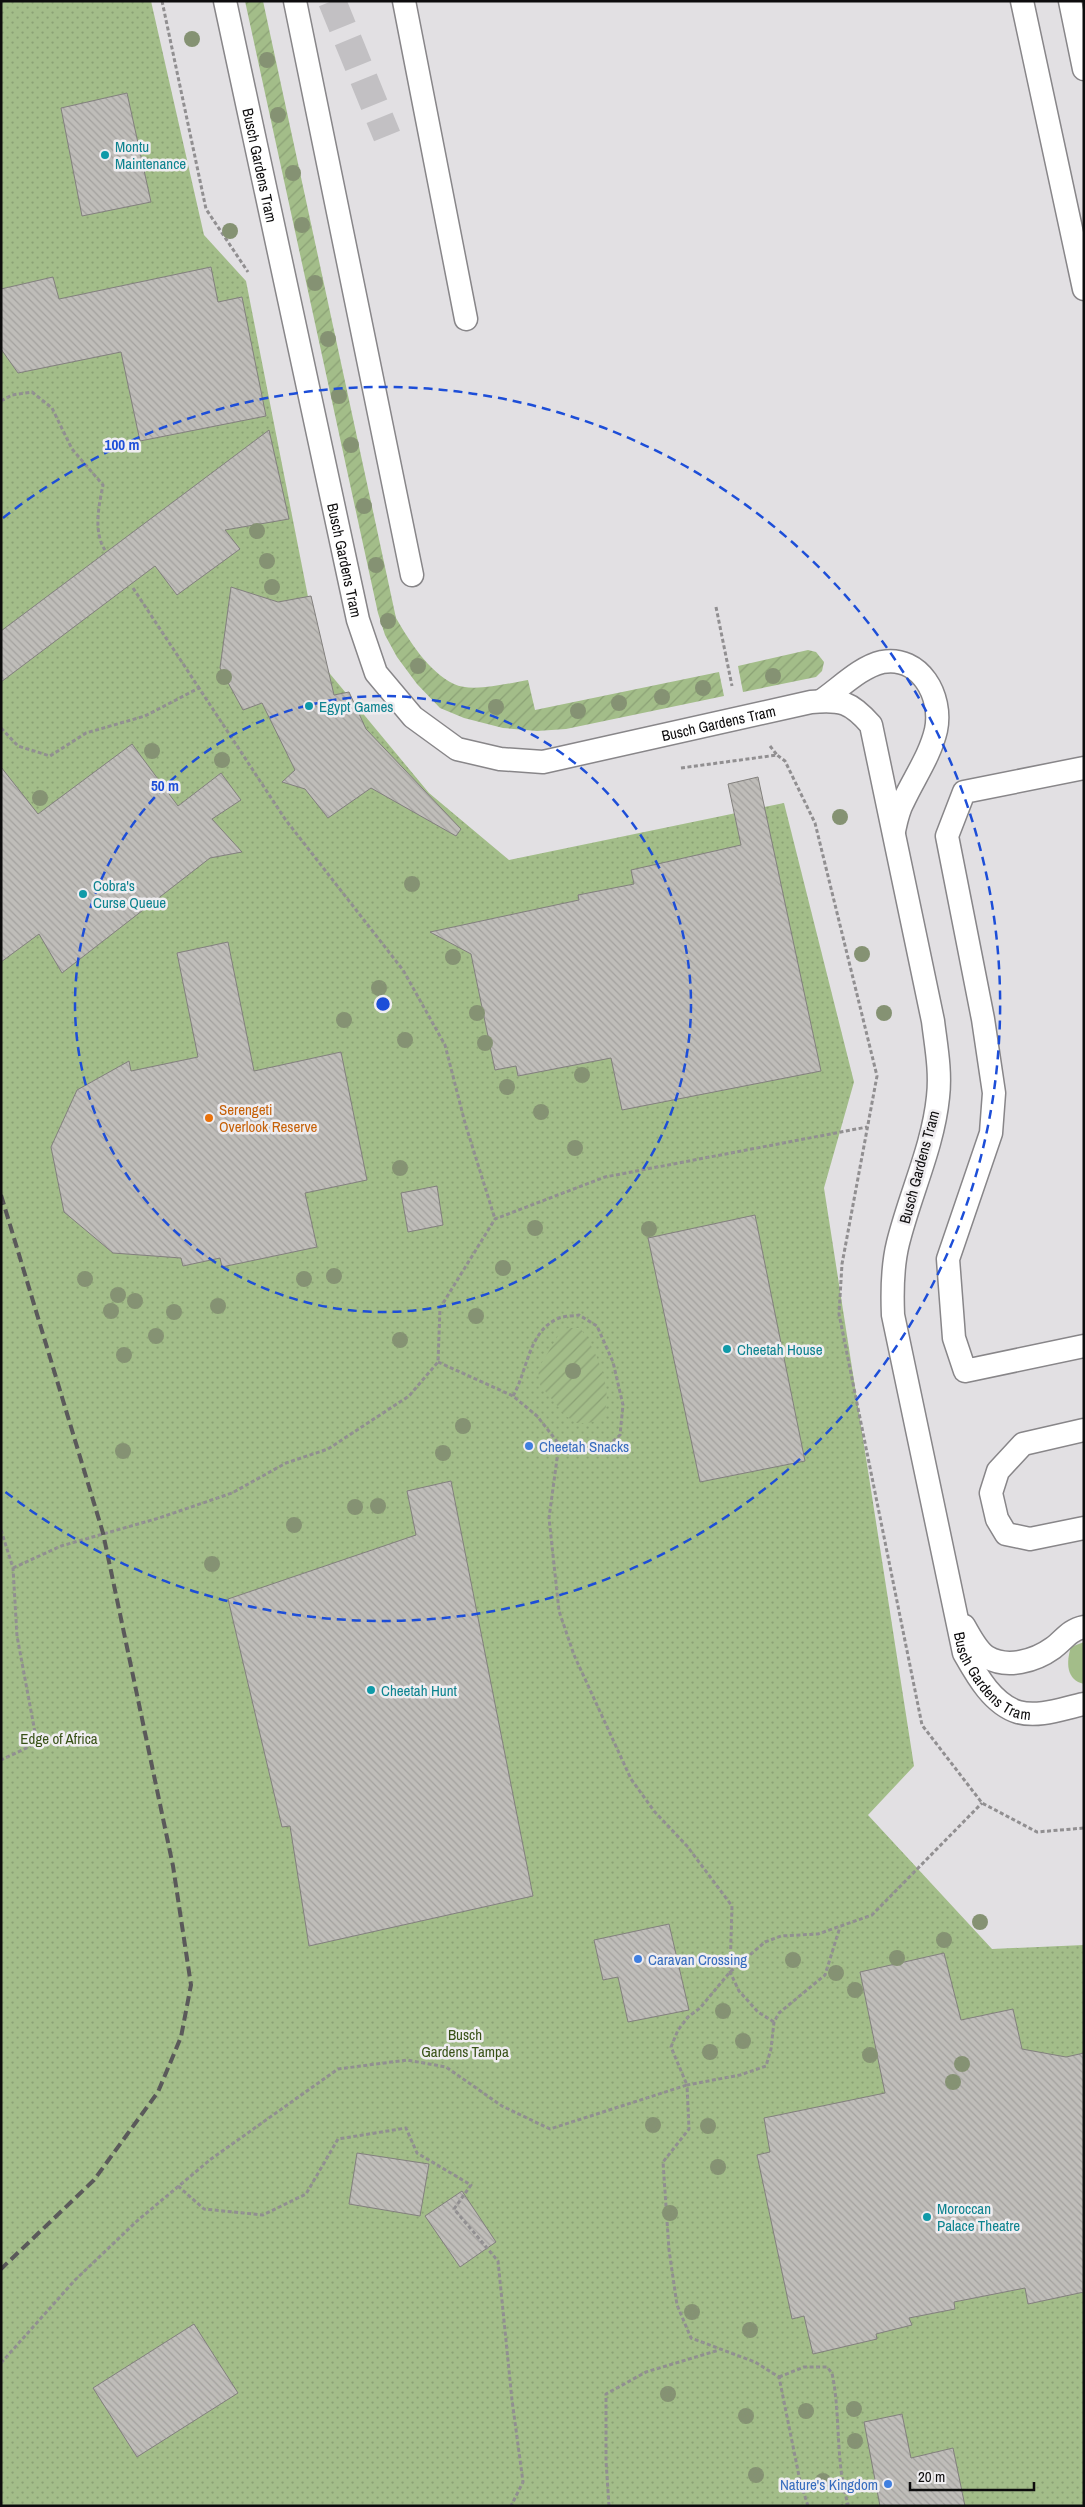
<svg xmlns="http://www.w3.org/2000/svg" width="1085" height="2507" font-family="'Archivo Narrow',sans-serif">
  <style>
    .grass { fill: #a3bd89 }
    .park { fill: url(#park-dots) }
    .garden { fill: url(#garden-furrows) }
    .building { fill: url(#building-back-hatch); stroke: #82807d }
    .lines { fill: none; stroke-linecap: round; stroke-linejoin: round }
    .minor-tunnel { stroke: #c2c0c3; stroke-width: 28; stroke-dasharray: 28 14; stroke-linecap: butt }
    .service-casing { stroke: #888689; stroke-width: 25 }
    .path { stroke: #918f91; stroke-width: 3; stroke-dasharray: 4 2.5; stroke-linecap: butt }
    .service { stroke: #fff; stroke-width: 22 }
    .rail { stroke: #5a595a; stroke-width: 4; stroke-dasharray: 10 5; stroke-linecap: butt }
    .tree { fill: #859273 }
    .ring { fill: none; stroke: #1d4ed8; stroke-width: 2.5; stroke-dasharray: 9 6 }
    .culture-dot { fill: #0f9aa8; stroke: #efedf0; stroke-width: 2 }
    .food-dot { fill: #e8710a; stroke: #efedf0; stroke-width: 2 }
    .shop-dot { fill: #3f7fe0; stroke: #efedf0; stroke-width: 2 }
    .labels { text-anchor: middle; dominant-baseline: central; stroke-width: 5; stroke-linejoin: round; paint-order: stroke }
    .culture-label { font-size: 15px; fill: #0d838f; stroke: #efedf0; text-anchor: start }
    .street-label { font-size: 15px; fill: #0d0c0d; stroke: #efedf0 }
    .food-label { font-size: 15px; fill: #c56008; stroke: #efedf0; text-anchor: start }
    .shop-label { font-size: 15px; fill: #366cbe; stroke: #efedf0; text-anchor: start }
    .park-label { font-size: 15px; fill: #395218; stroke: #efedf0 }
    .centre { fill: #1d4ed8; stroke: #efedf0; stroke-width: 2.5 }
    .ring-label { font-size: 15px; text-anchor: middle; font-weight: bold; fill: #1d4ed8; stroke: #efedf0; stroke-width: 5; stroke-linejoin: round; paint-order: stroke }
  </style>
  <defs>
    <pattern id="park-dots" width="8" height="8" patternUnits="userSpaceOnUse" patternTransform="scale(1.25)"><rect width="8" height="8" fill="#a3bd89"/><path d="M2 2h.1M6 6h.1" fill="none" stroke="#8ba175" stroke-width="1.8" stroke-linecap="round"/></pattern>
    <pattern id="garden-furrows" width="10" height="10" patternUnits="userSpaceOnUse" patternTransform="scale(1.25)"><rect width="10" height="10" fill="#a3bd89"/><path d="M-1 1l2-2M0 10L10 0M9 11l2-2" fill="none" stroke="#8ba175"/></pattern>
    <pattern id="building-back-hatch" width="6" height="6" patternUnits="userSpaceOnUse" patternTransform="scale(1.25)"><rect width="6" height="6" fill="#bfbdb9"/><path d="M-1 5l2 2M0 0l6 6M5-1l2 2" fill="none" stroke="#a3a19e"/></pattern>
  </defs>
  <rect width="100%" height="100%" fill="#e2e0e3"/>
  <path class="grass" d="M1084 1642V1684C1066 1680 1066 1662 1071 1647Z"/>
  <polygon class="park" points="1,1 151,1 204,235 246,281 321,663 429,793 509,860 784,803 854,1082 824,1188 914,1766 868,1815 992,1949 1084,1945 1084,2506 1,2506"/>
  <g class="garden">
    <path d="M245 1H263L396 618C410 642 428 671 454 684 472 693 509 683 528 680L535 710 719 672 724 696 566 729 537 731 503 728 464 718 440 708 417 684 397 657 385 635 378 613Z"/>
    <polygon points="808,650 816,652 824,662 822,671 816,677 743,692 738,666"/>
    <path d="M569 1328H580C596 1350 617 1394 601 1420L588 1423H576L566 1416 540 1385 538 1369 561 1331Z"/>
  </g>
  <g class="building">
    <polygon points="127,93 151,202 82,216 61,108"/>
    <polygon points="211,267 218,302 242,297 266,416 140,441 121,352 18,373 1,349 1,289 53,277 59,299"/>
    <polygon points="269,430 289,519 225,530 240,549 177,595 155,566 1,682 1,631"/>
    <polygon points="231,587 278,602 311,596 334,695 349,692 366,729 461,829 456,836 371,788 328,818 305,789 282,782 295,770 262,703 243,710 220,668"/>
    <polygon points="132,744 178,806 221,773 241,800 212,819 242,852 210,858 62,973 39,934 1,962 1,767 38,814"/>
    <polygon points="758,777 821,1071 622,1110 611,1058 518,1076 516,1066 495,1070 471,954 430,932 579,900 578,895 634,884 631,870 741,845 728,784"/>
    <polygon points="228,942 254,1071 341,1052 367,1180 305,1193 317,1247 222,1267 220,1258 183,1266 181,1258 113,1253 64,1212 51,1147 77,1090 129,1061 131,1071 198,1057 177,953"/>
    <polygon points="437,1186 443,1225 408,1232 401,1193"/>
    <polygon points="755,1215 805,1461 700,1482 648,1238"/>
    <polygon points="451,1481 533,1896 309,1946 290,1826 282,1827 228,1599 416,1535 407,1491"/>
    <polygon points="669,1924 689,2010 628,2022 618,1977 603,1980 594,1940"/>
    <polygon points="944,1953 961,2020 1013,2009 1022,2049 1066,2057 1084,2053 1084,2292 1028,2304 1025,2288 954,2302 955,2309 909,2318 912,2325 876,2334 877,2339 813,2354 804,2316 792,2319 757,2155 770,2152 764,2118 885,2093 860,1972"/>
    <polygon points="357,2153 429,2164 420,2216 349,2204"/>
    <polygon points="462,2191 496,2242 460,2267 425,2216"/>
    <polygon points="194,2324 238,2393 137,2457 93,2388"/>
    <polygon points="902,2414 911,2458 953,2448 965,2506 880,2506 864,2422"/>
  </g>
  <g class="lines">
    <polyline class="minor-tunnel" points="332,1 387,136"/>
    <defs>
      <g id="service">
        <path id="s1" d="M225 1 358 620 376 673 413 717 457 749 500 759 543 762 811 702C841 699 851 702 871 725L933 1021C936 1046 941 1071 938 1097 933 1147 910 1194 898 1243 892 1267 892 1291 893 1315L964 1653C976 1674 992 1704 1018 1712 1039 1718 1064 1708 1084 1704"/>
        <polyline points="295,1 412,575"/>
        <polyline points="404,1 466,319"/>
        <polyline points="1022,1 1084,289"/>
        <polyline points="1070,1 1084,69"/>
        <path d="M821 701C839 689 860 667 882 662 920 655 943 696 936 730 930 756 914 778 903 802 898 811 896 822 894 831"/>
        <polyline points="1084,768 964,792 947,836 983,1019 994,1093 991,1133 948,1259 954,1338 965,1371 1084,1346"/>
        <polyline points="1084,1430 1023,1444 998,1471 991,1493 997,1519 1006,1534 1030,1539 1084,1528"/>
        <path d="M964 1626C970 1636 977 1651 987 1657 1007 1669 1035 1661 1053 1648 1064 1640 1069 1630 1084 1627"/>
      </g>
    </defs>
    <use href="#service" class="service-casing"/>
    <g class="path">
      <polyline points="162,1 206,209 248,272"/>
      <path d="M1 401 12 395 32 392 52 408 72 449 103 485C99 505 93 532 105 550"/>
      <polyline points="133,588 199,688"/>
      <polyline points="716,607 732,686"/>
      <polyline points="1,728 18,746 50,756 86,733 145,716 199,688 285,819 403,970 445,1045 465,1123 495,1219"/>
      <polyline points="770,746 777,755"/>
      <polyline points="681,768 777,755 785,761 815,823 877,1076 842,1264 839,1314 922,1725 982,1803 1037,1832 1084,1828"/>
      <polyline points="438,1362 513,1396 537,1416 559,1444 549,1518 559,1611 574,1655 631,1779 654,1811 687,1846 732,1906 730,1972 739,1991 758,2012 774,2022"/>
      <path d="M513 1396C528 1370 528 1331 559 1318 565 1316 573 1316 579 1315L597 1326 613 1362 623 1405 620 1435C598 1456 587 1453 559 1444"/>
      <polyline points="1,1530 13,1568 17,1636 37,1743 1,1760"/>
      <polyline points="13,1568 61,1546 159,1518 232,1493 286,1463 328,1449 409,1396 438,1362 440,1308 495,1219 605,1177 867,1127"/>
      <polyline points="178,2186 204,2209 263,2215 306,2194 338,2139 406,2128 417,2153 471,2185 454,2209 498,2261 512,2400 523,2482 511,2506"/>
      <polyline points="1,2363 75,2280 137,2221 211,2159 338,2069 407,2060 446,2067 502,2106 550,2129 687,2085 671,2047 678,2030 688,2017 700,2008 730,1972 765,1942 781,1936 818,1934 872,1915 982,1803"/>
      <path d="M779 2377 804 2367H827L832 2373C841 2416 835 2462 848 2504L841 2506"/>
      <polyline points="609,2506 606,2461 606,2394 646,2372 719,2350"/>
      <polyline points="808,2506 800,2481 779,2377 755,2362 691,2338 677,2305 669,2250 663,2162 689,2129 687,2085 740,2075 766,2066 771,2049 774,2022 779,2013 825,1975 840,1927"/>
    </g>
    <use href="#service" class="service"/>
    <polyline class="rail" points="1,1195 103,1533 173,1866 191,1985 181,2037 158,2092 94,2180 1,2269"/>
  </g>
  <g class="tree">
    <circle cx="192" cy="39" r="8"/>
    <circle cx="267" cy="60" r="8"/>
    <circle cx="278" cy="115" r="8"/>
    <circle cx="293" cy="173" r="8"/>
    <circle cx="302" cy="225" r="8"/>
    <circle cx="230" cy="231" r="8"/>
    <circle cx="315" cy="283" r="8"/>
    <circle cx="328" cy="339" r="8"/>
    <circle cx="339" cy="396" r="8"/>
    <circle cx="351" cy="445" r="8"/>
    <circle cx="364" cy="506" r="8"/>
    <circle cx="257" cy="531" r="8"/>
    <circle cx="267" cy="561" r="8"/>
    <circle cx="376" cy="565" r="8"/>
    <circle cx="272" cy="587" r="8"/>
    <circle cx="388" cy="621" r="8"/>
    <circle cx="418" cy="666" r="8"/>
    <circle cx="773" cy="676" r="8"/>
    <circle cx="224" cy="677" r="8"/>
    <circle cx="703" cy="688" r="8"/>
    <circle cx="662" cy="697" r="8"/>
    <circle cx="619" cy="703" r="8"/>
    <circle cx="496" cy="707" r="8"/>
    <circle cx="578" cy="711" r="8"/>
    <circle cx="152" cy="751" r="8"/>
    <circle cx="222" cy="760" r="8"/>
    <circle cx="40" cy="798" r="8"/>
    <circle cx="840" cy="817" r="8"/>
    <circle cx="412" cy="884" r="8"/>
    <circle cx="862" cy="954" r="8"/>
    <circle cx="453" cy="957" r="8"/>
    <circle cx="379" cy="988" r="8"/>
    <circle cx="477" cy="1013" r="8"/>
    <circle cx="884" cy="1013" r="8"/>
    <circle cx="344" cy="1020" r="8"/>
    <circle cx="405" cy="1040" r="8"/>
    <circle cx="485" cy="1043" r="8"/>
    <circle cx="582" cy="1075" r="8"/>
    <circle cx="507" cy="1087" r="8"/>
    <circle cx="541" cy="1112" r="8"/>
    <circle cx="575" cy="1148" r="8"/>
    <circle cx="400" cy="1168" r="8"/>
    <circle cx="535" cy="1228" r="8"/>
    <circle cx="649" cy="1229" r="8"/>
    <circle cx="503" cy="1268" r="8"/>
    <circle cx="334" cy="1276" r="8"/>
    <circle cx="85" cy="1279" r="8"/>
    <circle cx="304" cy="1279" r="8"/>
    <circle cx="118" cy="1295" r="8"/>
    <circle cx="135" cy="1301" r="8"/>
    <circle cx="218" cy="1306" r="8"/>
    <circle cx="111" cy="1311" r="8"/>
    <circle cx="174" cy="1312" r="8"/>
    <circle cx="476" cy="1316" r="8"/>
    <circle cx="156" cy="1336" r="8"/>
    <circle cx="400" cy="1340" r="8"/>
    <circle cx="124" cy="1355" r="8"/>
    <circle cx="573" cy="1371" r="8"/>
    <circle cx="463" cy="1426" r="8"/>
    <circle cx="123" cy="1451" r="8"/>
    <circle cx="443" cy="1453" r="8"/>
    <circle cx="378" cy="1506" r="8"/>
    <circle cx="355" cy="1507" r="8"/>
    <circle cx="294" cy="1525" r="8"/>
    <circle cx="212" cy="1564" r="8"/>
    <circle cx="980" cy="1922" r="8"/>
    <circle cx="944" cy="1940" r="8"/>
    <circle cx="897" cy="1958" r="8"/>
    <circle cx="793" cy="1960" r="8"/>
    <circle cx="836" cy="1973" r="8"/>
    <circle cx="855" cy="1990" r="8"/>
    <circle cx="723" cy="2011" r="8"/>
    <circle cx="743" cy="2041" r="8"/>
    <circle cx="710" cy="2052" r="8"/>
    <circle cx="870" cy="2055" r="8"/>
    <circle cx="962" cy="2064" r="8"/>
    <circle cx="953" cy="2082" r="8"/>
    <circle cx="653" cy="2125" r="8"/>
    <circle cx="708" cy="2126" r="8"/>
    <circle cx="718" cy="2167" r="8"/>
    <circle cx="670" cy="2213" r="8"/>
    <circle cx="692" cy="2312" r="8"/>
    <circle cx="750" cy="2330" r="8"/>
    <circle cx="668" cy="2394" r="8"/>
    <circle cx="854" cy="2409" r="8"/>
    <circle cx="806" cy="2411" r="8"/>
    <circle cx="746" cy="2416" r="8"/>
    <circle cx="855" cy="2441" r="8"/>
    <circle cx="756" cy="2475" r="8"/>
    <circle cx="823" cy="2481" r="8"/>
  </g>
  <g class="ring">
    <circle cx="383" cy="1004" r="308"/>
    <path d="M3 518A617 617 0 1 1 3 1490"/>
  </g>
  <g class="culture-dot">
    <circle cx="105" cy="155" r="5"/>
    <circle cx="309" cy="706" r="5"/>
    <circle cx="83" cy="894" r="5"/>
    <circle cx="727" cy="1349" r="5"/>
    <circle cx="371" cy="1690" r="5"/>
    <circle cx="927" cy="2217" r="5"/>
  </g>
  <circle class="food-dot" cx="209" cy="1118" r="5"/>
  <g class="shop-dot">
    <circle cx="529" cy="1446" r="5"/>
    <circle cx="638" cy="1959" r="5"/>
    <circle cx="888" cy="2484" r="5"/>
  </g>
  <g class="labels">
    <g class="culture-label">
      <text x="115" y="146">Montu<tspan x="115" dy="17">Maintenance</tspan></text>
      <text x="319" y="706">Egypt Games</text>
      <text x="93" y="885">Cobra's<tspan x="93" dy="17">Curse Queue</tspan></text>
      <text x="737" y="1349">Cheetah House</text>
      <text x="381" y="1690">Cheetah Hunt</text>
      <text x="937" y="2208">Moroccan<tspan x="937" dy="17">Palace Theatre</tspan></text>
    </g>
    <g class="street-label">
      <text stroke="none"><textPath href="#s1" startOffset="168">Busch Gardens Tram</textPath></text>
      <text stroke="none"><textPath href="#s1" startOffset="572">Busch Gardens Tram</textPath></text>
      <text stroke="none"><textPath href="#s1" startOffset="1068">Busch Gardens Tram</textPath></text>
      <text transform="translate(919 1167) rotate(-75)">Busch Gardens Tram</text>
      <text stroke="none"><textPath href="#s1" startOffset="2216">Busch Gardens Tram</textPath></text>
    </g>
    <g class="food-label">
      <text x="219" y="1109">Serengeti<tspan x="219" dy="17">Overlook Reserve</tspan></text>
    </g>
    <g class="shop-label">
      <text x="539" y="1446">Cheetah Snacks</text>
      <text x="648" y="1959">Caravan Crossing</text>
      <text x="878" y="2484" text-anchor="end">Nature's Kingdom</text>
    </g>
    <g class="park-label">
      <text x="59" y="1738">Edge of Africa</text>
      <text x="465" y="2034">Busch<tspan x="465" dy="17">Gardens Tampa</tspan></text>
    </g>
  </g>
  <circle cx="383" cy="1004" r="8" class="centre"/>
  <g class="ring-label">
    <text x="122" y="450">100 m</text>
    <text x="165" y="791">50 m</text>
  </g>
  <rect width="1085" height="2507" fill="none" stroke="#0d0c0d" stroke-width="5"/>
  <path d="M910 2482v8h124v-8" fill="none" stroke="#0d0c0d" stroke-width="2.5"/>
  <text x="918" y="2482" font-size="15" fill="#0d0c0d" stroke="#efedf0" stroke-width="4" paint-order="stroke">20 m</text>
</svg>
